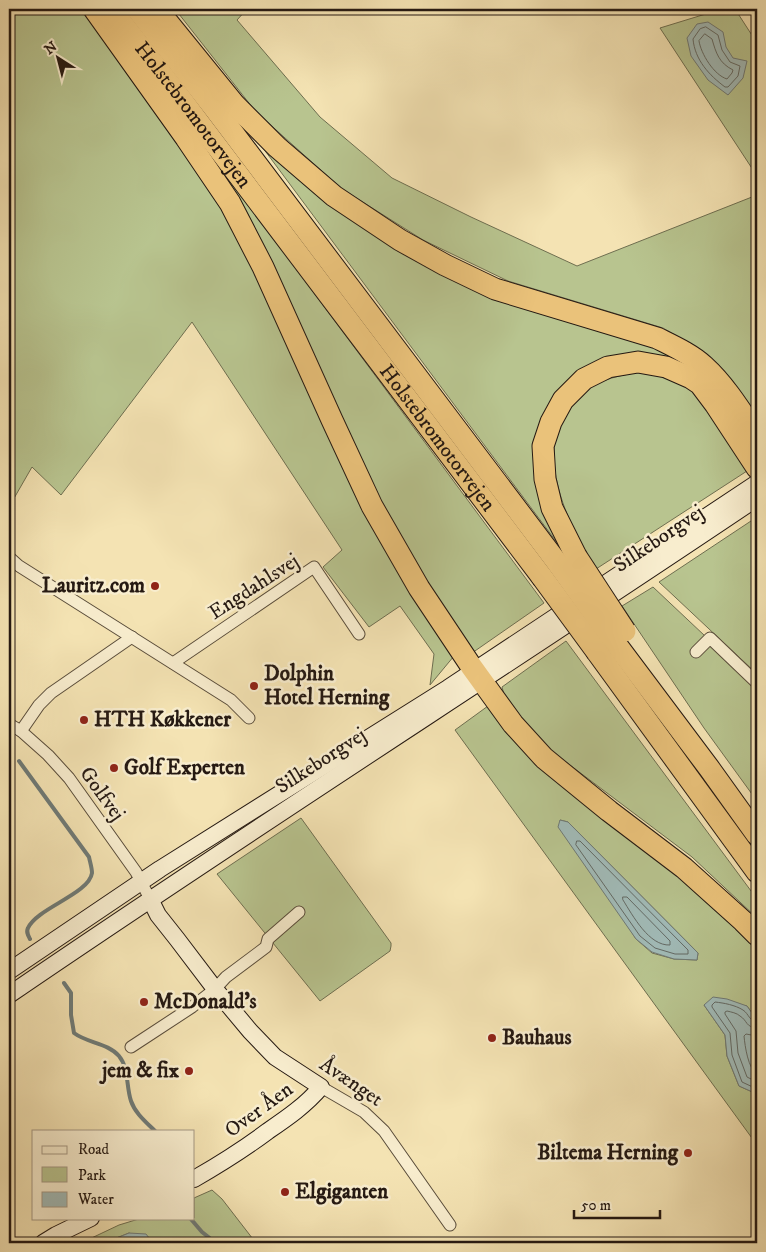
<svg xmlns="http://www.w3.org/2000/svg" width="766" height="1252" font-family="'IM FELL DW Pica',serif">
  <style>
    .green { fill: #b8c48f; stroke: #6e6e50; fill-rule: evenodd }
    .water { fill: #a1bbb8; stroke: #6f7a76 }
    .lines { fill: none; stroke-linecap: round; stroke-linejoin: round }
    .shore { stroke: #636a65; stroke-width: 1 }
    .stream { stroke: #6f7a76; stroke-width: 4 }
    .street-casing { stroke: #594c3a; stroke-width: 13 }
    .secondary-casing { stroke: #251912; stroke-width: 18 }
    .highway-casing { stroke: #251912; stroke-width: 23 }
    .street { stroke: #f8edce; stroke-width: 11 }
    .secondary { stroke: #f8edce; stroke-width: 16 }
    .highway { stroke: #eac27a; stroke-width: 21 }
    .highway-bridge-casing { stroke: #251912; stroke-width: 23; stroke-linecap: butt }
    .highway-bridge { stroke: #eac27a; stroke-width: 21 }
    .poi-dot { fill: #8f2418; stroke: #f8edce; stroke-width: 2 }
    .labels { text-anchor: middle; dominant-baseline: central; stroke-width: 5; stroke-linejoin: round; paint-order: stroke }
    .street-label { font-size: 21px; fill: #251912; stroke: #f8edce }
    .poi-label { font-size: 21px; font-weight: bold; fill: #251912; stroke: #f8edce; text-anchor: start }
  </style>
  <rect width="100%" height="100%" fill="#f4e3b3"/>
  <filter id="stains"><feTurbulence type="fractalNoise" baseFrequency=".004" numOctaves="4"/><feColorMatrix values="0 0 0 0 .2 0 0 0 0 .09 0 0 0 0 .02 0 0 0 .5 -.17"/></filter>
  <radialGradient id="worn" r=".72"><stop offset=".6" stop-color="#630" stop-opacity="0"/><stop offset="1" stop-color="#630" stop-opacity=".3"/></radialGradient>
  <g class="green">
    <polygon points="9,9 85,9 224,211 454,656 430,685 434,654 400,606 369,627 323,567 342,550 192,322 61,495 32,467 9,507 9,402 13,385 9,372"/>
    <polygon points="175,9 247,9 237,20 320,117 392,178 471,217 577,266 757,195 757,268 753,271 757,277 757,359 755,361 757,364 757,421 729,377 699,349 663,328 508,281 423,240 342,189 256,112"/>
    <polygon points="722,9 735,9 757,43 757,176 660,28"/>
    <polygon points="254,136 399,249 656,346 689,366 630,355 544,417 564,552"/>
    <polygon points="205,146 544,603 472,653 379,505"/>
    <path d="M640 372 668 378 694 389 747 471 596 569C564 519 525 435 586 390 601 379 622 375 640 372Z"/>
    <polygon points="757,517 757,674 659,582"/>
    <polygon points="653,587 757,685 757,801 704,728 622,606"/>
    <polygon points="566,641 757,899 757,918 692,857 546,747 506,702 502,687"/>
    <path d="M488 706 682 878 757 948V1020L747 1006 704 1005 725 1035 727 1056 739 1086 757 1094V1145L455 730ZM560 820 568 822 698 953 697 960 674 959 652 953 636 939Z"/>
    <polygon points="301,818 391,943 391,946 390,951 320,1001 217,874"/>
    <polygon points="212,1190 222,1199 256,1243 153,1243 153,1242 129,1233 104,1243 81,1243 119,1225 142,1218 194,1218 194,1198"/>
  </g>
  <g class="water">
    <polygon points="708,22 723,32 726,47 733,58 747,61 743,78 728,95 708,80 691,56 687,38 697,24"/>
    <polygon points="560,820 568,822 698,953 697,960 674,959 652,952 636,939 558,827"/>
    <polygon points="713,997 727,999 747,1006 757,1020 757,1094 739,1086 727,1056 725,1035 704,1005"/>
    <polygon points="129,1233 146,1234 153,1243 104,1243"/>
  </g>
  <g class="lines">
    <g class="shore">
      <path d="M706 27 718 35 722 50 730 62 740 66 738 76 728 87H725C709 75 695 60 693 39L700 29Z"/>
      <path d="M705 34 712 39C716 53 719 63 733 70L732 73 727 79C714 75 701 54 699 41Z"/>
      <polygon points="577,841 580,841 688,950 688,954 675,954 655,948 640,936 576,845"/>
      <path d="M623 897H627L670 941V945C649 946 633 916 623 900Z"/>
      <path d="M757 1022C749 1021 749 1014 743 1010 735 1005 724 1003 715 1002L712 1005V1007L730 1033 732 1055 742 1082 757 1089"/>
      <path d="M757 1028C745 1027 748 1021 740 1016 737 1013 731 1012 727 1011L725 1012V1014L736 1031 738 1053 747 1077 757 1082"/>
      <path d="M757 1036 746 1034 744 1036C745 1046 748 1069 757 1074"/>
    </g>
    <g class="stream">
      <path d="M19 761 89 857C90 862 92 868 92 873 89 894 37 908 28 928 26 932 28 935 30 939"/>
      <path d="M64 983 71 993V1015L74 1033C87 1043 108 1043 119 1056 129 1068 126 1086 131 1101 135 1113 146 1122 155 1131"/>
      <polyline points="190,1218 202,1232 216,1243"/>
    </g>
    <defs>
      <g id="street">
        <polyline points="9,557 19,566 231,700 249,718"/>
        <polyline points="696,652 710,638 757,683"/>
        <polyline points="173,663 314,567 359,634"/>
        <polyline points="9,724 21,731 48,755 69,778 136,872 150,899"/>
        <polyline points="21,731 39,705 51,693 132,637"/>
        <polyline points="131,1047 192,1007 215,989 226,977 266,947 268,939 299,912"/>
        <polyline points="321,1087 364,1112 384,1131 450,1225"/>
      </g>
      <g id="secondary">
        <path d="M150 899 158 915 177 939 215 989 250 1031 275 1057 321 1087C306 1105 287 1118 268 1131 244 1149 220 1164 194 1179"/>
        <polyline points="9,971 160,869 448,688 757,483"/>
        <path d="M9 995C256 826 509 665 757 498"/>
        <polyline points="43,1243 56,1235 91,1218"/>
      </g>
      <g id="highway">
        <polyline points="94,9 186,138 230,203 263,267 332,420 372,506 419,588 471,666 513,724 544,758 609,811 684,868 743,921 757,935"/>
        <path id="s1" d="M111 9 172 87 542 577"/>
        <polyline points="137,9 215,109 559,565"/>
        <path d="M157 9 235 105 277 147 334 196 400 240 445 265 495 289 657 338C673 346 691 354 704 366 725 385 741 411 757 435"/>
        <polyline points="576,556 552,508 545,479 543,446 551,422 563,400 584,379 608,367 638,362 666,367 691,378 700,384 715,404 757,468"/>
        <polyline points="613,640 709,768 757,835"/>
        <polyline points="597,652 757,872"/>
      </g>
    </defs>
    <use href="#street" class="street-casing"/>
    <use href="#secondary" class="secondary-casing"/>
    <use href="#highway" class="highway-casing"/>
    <use href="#street" class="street"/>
    <use href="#secondary" class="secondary"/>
    <use href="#highway" class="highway"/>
    <defs>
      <g id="highway-bridge">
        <polyline points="576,556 625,631"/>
        <polyline points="559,565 613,640"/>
        <polyline points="542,577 597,652"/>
      </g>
    </defs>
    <use href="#highway-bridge" class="highway-bridge-casing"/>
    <use href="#highway-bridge" class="highway-bridge"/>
  </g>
  <g class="poi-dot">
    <circle cx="155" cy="586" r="5"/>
    <circle cx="254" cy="686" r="5"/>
    <circle cx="84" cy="720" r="5"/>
    <circle cx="114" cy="768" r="5"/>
    <circle cx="144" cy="1002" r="5"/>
    <circle cx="492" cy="1038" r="5"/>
    <circle cx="189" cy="1071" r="5"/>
    <circle cx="688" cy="1153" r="5"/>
    <circle cx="285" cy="1192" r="5"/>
  </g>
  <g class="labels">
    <g class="street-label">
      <text stroke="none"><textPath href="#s1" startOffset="134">Holstebromotorvejen</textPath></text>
      <text stroke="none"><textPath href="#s1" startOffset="539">Holstebromotorvejen</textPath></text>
      <text transform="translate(659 539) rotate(-34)">Silkeborgvej</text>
      <text transform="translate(254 587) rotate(-33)">Engdahlsvej</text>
      <text transform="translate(321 761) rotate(-33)">Silkeborgvej</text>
      <text transform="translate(102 794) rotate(54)">Golfvej</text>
      <text transform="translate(351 1082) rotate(34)">Åvænget</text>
      <text transform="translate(259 1110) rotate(-36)">Over Åen</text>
    </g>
    <g class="poi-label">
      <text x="145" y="586" text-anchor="end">Lauritz.com</text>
      <text x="264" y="674">Dolphin<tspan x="264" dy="24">Hotel Herning</tspan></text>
      <text x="94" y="720">HTH Køkkener</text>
      <text x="124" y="768">Golf Experten</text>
      <text x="154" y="1002">McDonald's</text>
      <text x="502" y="1038">Bauhaus</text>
      <text x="179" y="1071" text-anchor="end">jem &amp; fix</text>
      <text x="678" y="1153" text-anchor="end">Biltema Herning</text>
      <text x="295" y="1192">Elgiganten</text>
    </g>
  </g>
  <rect width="766" height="1252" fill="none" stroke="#f4e3b3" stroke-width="30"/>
  <rect x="10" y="10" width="746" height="1232" fill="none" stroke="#251912" stroke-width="2.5"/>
  <rect x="15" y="15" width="736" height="1222" fill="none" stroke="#251912"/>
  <rect x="32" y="1130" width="162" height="90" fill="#f8edce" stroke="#a49883"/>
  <rect x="42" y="1146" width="25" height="8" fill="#f8edce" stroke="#a49883"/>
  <text x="78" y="1154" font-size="15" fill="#251912">Road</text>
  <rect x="42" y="1167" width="25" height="15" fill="#b8c48f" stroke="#a49883"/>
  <text x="78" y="1180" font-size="15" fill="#251912">Park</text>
  <rect x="42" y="1192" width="25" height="15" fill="#a1bbb8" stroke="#a49883"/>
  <text x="78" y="1204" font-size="15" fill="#251912">Water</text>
  <g transform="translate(58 58) rotate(324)" stroke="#f8edce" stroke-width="4" paint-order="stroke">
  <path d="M0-4L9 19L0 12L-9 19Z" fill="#251912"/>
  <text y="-8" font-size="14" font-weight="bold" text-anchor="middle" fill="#251912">N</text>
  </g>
  <path d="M574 1210v8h86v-8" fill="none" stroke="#251912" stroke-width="2.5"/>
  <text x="581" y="1210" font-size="15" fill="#251912" stroke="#f8edce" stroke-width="4" paint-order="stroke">50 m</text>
  <rect width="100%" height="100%" filter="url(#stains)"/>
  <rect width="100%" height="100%" fill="url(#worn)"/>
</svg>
